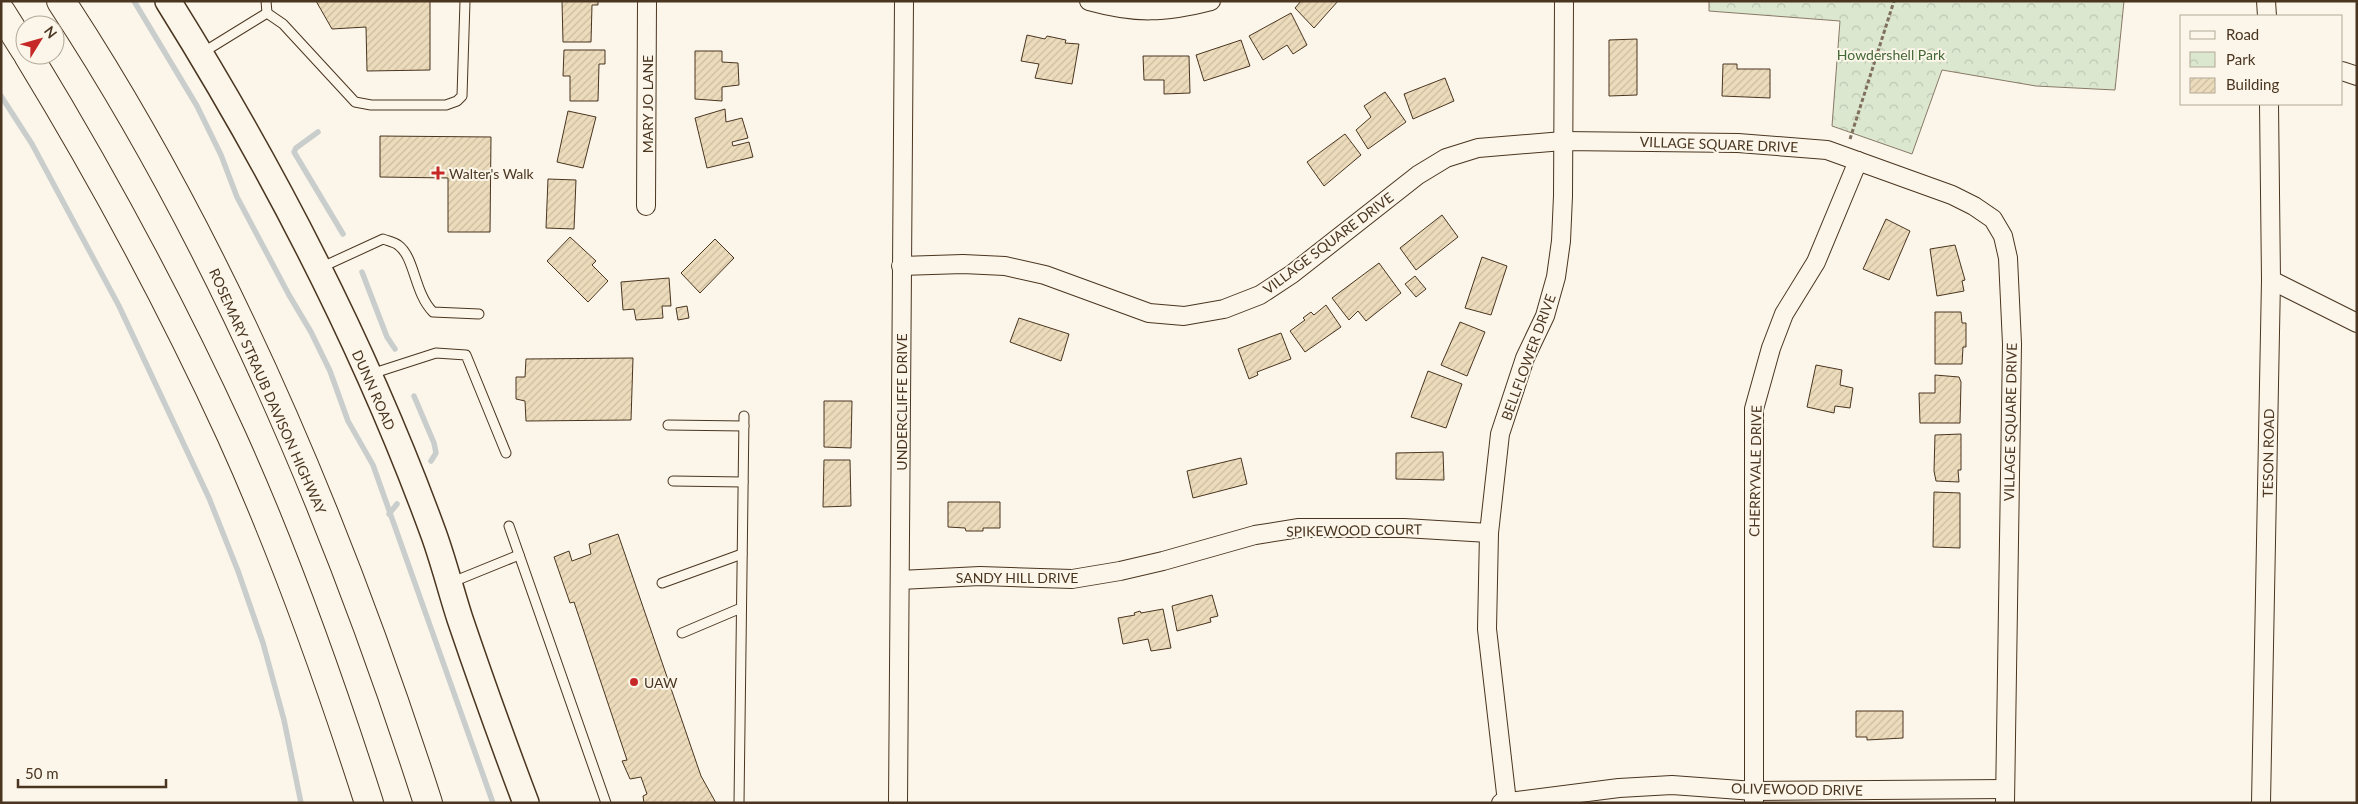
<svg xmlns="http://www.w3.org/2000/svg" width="2358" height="804" font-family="Lato,sans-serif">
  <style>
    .park { fill: url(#park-crowns); stroke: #887966 }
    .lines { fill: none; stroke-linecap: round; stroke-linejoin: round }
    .stream { stroke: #c9cecd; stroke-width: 5.5 }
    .building { fill: url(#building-hatch); stroke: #4a3520 }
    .lane-casing { stroke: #4a3520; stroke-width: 11 }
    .street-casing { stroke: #4a3520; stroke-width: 20 }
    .secondary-casing { stroke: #4a3520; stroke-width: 28 }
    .highway-casing { stroke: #4a3520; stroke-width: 30 }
    .path { stroke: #7f6f5c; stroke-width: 3; stroke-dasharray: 4 2.5; stroke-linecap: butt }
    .lane { stroke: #fbf6e9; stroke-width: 9 }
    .street { stroke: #fbf6e9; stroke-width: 18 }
    .secondary { stroke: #fbf6e9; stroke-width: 25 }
    .highway { stroke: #fbf6e9; stroke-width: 28 }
    .poi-dot { fill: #c62828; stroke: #fbf6e9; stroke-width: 2 }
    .labels { text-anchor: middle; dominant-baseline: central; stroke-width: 4; stroke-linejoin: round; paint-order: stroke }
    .park-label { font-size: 14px; fill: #436837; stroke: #fbf6e9 }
    .street-label { font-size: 14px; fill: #4a3520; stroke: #fbf6e9 }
    .poi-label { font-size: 14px; fill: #4a3520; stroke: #fbf6e9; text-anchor: start }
  </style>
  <defs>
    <pattern id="park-crowns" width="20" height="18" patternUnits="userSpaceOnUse" patternTransform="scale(1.25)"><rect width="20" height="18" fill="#dce7d0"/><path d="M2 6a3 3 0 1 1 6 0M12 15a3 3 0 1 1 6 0" fill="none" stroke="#bec7b2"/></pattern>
    <pattern id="building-hatch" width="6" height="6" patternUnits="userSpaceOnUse" patternTransform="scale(1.25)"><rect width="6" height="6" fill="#ecdcbc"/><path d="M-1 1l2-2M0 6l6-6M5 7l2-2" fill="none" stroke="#ccbda1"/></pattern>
  </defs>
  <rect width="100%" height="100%" fill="#fbf6e9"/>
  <polygon class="park" points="1709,1 2124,1 2115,90 2036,86 1942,70 1912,154 1832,126 1840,21 1709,11"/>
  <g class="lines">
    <g class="stream">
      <polyline points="134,1 197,106 221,155 237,197 289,295 311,332 330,371 348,421 373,465 493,803"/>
      <polyline points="1,96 32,144 119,306 209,498 238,571 263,643 284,720 301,803"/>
      <polyline points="318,132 296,148 294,152 343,234"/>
      <polyline points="362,272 387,337 395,349"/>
      <polyline points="414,396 434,443 436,453 431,461"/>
      <polyline points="389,514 397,504"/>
    </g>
  </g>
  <g class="building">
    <polygon points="316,1 430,1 430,70 367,71 366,27 332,29"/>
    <polygon points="562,1 598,1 598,5 592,5 591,42 563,42"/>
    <polygon points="1301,1 1338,1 1314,28 1295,8"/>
    <polygon points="1291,13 1307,45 1293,54 1287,45 1263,60 1249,36"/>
    <polygon points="1027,35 1045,39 1047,36 1066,40 1065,43 1079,44 1072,84 1035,78 1039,64 1021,61"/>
    <polygon points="1637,39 1637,95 1609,96 1609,40"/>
    <polygon points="1241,40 1250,66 1204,81 1196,55"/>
    <polygon points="564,50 605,50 605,64 599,64 598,101 570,101 570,76 563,76"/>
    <polygon points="695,51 722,51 722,62 738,63 739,85 722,87 722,101 695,99"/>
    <polygon points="1143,56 1189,56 1190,93 1164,94 1164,80 1144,80"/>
    <polygon points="1723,64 1737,64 1737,69 1770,69 1770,98 1722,96"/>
    <polygon points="1445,78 1454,101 1413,119 1404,94"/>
    <polygon points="1385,92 1406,122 1368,149 1356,130 1371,117 1364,106"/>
    <polygon points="725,109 726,122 742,118 748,138 732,142 733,146 749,142 753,157 707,168 695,118"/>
    <polygon points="568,111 596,117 583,168 557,162"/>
    <polygon points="1345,134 1361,155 1324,186 1307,162"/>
    <polygon points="380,136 491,137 490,232 448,232 448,178 380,177"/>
    <polygon points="548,179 576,180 574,229 546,228"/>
    <polygon points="1442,215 1458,237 1416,270 1400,248"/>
    <polygon points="1886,219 1910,231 1889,280 1863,269"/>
    <polygon points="570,237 596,261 592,265 608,281 588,302 547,261"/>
    <polygon points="715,239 734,258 700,293 681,273"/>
    <polygon points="1955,245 1965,280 1962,281 1964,291 1937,296 1930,249"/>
    <polygon points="1482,257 1507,266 1491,315 1465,308"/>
    <polygon points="1379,263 1401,293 1366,321 1358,311 1349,320 1332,298"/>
    <polygon points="1415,276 1426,289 1416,297 1405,284"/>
    <polygon points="669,278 671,306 662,306 663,318 636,320 634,309 623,310 621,282"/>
    <polygon points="1326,305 1341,327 1305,352 1290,331 1305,320 1303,318 1311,312 1314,315"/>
    <polygon points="687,306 689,318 678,320 676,308"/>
    <polygon points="1935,312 1961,312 1962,323 1966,323 1966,347 1963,347 1962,364 1935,364"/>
    <polygon points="1019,318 1069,334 1061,361 1010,342"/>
    <polygon points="1460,322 1485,332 1467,376 1441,365"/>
    <polygon points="1281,333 1291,359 1257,372 1258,375 1249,379 1238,349"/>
    <polygon points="633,358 631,420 526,421 525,401 516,399 516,377 525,377 526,359"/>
    <polygon points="1816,365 1842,370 1840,385 1853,388 1850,408 1835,406 1834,413 1807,407"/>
    <polygon points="1428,371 1462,384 1446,428 1411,417"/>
    <polygon points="1935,375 1959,377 1961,382 1960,423 1920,423 1919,393 1935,393"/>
    <polygon points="824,401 852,401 851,448 824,447"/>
    <polygon points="1961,434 1961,470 1958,470 1959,482 1936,481 1934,471 1935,435"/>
    <polygon points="1443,452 1444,480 1396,479 1396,453"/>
    <polygon points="1241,458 1247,484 1193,498 1187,471"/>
    <polygon points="824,460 850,460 851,506 823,507"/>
    <polygon points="1934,492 1960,493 1960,548 1933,547"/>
    <polygon points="948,502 1000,502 1000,528 983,528 983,531 966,531 965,528 948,527"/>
    <polygon points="618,534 701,776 716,803 644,803 643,796 647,794 641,777 630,779 622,761 627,760 574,602 570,603 554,557 569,551 572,561 591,554 589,544"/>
    <polygon points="1212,595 1218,616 1210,618 1211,622 1177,631 1172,606"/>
    <polygon points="1163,609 1171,648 1151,651 1148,639 1123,644 1118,618 1135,615 1134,613 1140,611 1141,613"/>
    <polygon points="1856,711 1903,711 1903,738 1867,740 1867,737 1856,737"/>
  </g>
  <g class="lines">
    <defs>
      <g id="lane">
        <polyline points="266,1 267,13"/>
        <polyline points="202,53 267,13 283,24 355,102 371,105 446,105 457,101 462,96 465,1"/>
        <path d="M320 268 383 239C388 241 394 242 398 245 415 257 414 293 433 312L479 314"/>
        <polyline points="371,374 436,353 466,355 506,453"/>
        <polyline points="668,425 744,426"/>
        <polyline points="673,481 743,482"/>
        <polyline points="509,526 606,803"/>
        <polyline points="450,583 519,555"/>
        <polyline points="662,583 742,554"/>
        <polyline points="682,633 741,608"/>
        <polyline points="739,803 744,416"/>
      </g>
      <g id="street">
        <path d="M1089 1C1136 14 1164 13 1211 1"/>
        <polyline points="2266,1 2267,16"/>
        <polyline points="2342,71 2357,76"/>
        <polyline points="646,206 647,1"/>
        <polyline points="901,266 963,264 1005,266 1045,275 1149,313 1184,316 1224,309 1260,295 1292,274 1418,175 1446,158 1478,148 1563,141 1738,143 1827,150 1952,195 1974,206 1993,219 2003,236 2008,258 2012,344 2005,803"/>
        <polyline points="2271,280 2357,323"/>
        <polyline points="900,580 980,576 1072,579 1120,571 1163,561 1255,535 1299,528 1404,528 1489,533"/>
        <polyline points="1507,802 1487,629 1489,533 1500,434 1525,358 1545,316 1556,277 1561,241 1563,196 1564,1"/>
        <polyline points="898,803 904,1"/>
        <polyline points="1501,803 1619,788 1672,785 1754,791 2005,789"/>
        <polyline points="1754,803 1754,409 1771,348 1784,314 1816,262 1858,161"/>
        <polyline points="2261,803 2271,280 2269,104"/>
      </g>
      <path id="secondary" d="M168 1C273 169 366 348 434 535 444 563 451 591 460 619 481 681 503 742 526 803"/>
      <g id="highway">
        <path d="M61 1C222 246 339 525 428 803"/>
        <polyline points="1,12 25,50"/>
        <path d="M28 55C103 178 171 304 231 435 285 554 329 678 369 803"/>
      </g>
    </defs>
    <use href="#lane" class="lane-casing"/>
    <use href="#street" class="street-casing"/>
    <use href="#secondary" class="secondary-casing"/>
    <use href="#highway" class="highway-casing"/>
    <polyline class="path" points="1850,139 1894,1"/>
    <use href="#lane" class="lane"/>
    <use href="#street" class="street"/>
    <use href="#secondary" class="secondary"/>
    <use href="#highway" class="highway"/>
  </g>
  <g class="poi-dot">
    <path d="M435.5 165.5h5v5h5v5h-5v5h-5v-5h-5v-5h5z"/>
    <circle cx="634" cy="682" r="5"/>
  </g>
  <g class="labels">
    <g class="park-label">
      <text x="1891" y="54">Howdershell Park</text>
    </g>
    <g class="street-label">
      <text transform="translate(647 104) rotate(-90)">MARY JO LANE</text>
      <text transform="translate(1719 144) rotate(2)">VILLAGE SQUARE DRIVE</text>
      <text transform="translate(1328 243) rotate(-37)">VILLAGE SQUARE DRIVE</text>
      <text transform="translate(1528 357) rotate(-70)">BELLFLOWER DRIVE</text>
      <text transform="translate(374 390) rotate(66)">DUNN ROAD</text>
      <text transform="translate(268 391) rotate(66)">ROSEMARY STRAUB DAVISON HIGHWAY</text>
      <text transform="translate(901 402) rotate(-90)">UNDERCLIFFE DRIVE</text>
      <text transform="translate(2010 422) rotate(-89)">VILLAGE SQUARE DRIVE</text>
      <text transform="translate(2268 453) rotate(-89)">TESON ROAD</text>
      <text transform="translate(1755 471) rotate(-89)">CHERRYVALE DRIVE</text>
      <text transform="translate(1354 530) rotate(-1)">SPIKEWOOD COURT</text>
      <text x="1017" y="577">SANDY HILL DRIVE</text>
      <text transform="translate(1797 789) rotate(1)">OLIVEWOOD DRIVE</text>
    </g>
    <g class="poi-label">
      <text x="449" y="173">Walter's Walk</text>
      <text x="644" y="682">UAW</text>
    </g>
  </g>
  <rect width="2358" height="804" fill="none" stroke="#4a3520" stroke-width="5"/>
  <rect x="2180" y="15" width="162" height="90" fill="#fbf6e9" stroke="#b4a999"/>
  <rect x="2190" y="31" width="25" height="8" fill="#fbf6e9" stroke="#b4a999"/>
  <text x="2226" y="40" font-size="15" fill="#4a3520">Road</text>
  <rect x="2190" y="52" width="25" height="15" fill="url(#park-crowns)" stroke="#b4a999"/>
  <text x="2226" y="65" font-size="15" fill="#4a3520">Park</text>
  <rect x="2190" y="78" width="25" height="15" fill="url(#building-hatch)" stroke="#b4a999"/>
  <text x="2226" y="90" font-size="15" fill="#4a3520">Building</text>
  <g transform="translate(40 40) rotate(53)"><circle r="24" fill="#fbf6e9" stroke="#b4a999"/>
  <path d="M0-4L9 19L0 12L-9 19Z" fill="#c62828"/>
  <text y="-8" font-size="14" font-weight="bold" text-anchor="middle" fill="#4a3520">N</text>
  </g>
  <path d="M18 779v8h148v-8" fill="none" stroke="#4a3520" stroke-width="2.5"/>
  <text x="25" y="779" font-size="15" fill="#4a3520" stroke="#fbf6e9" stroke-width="4" paint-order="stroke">50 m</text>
</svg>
